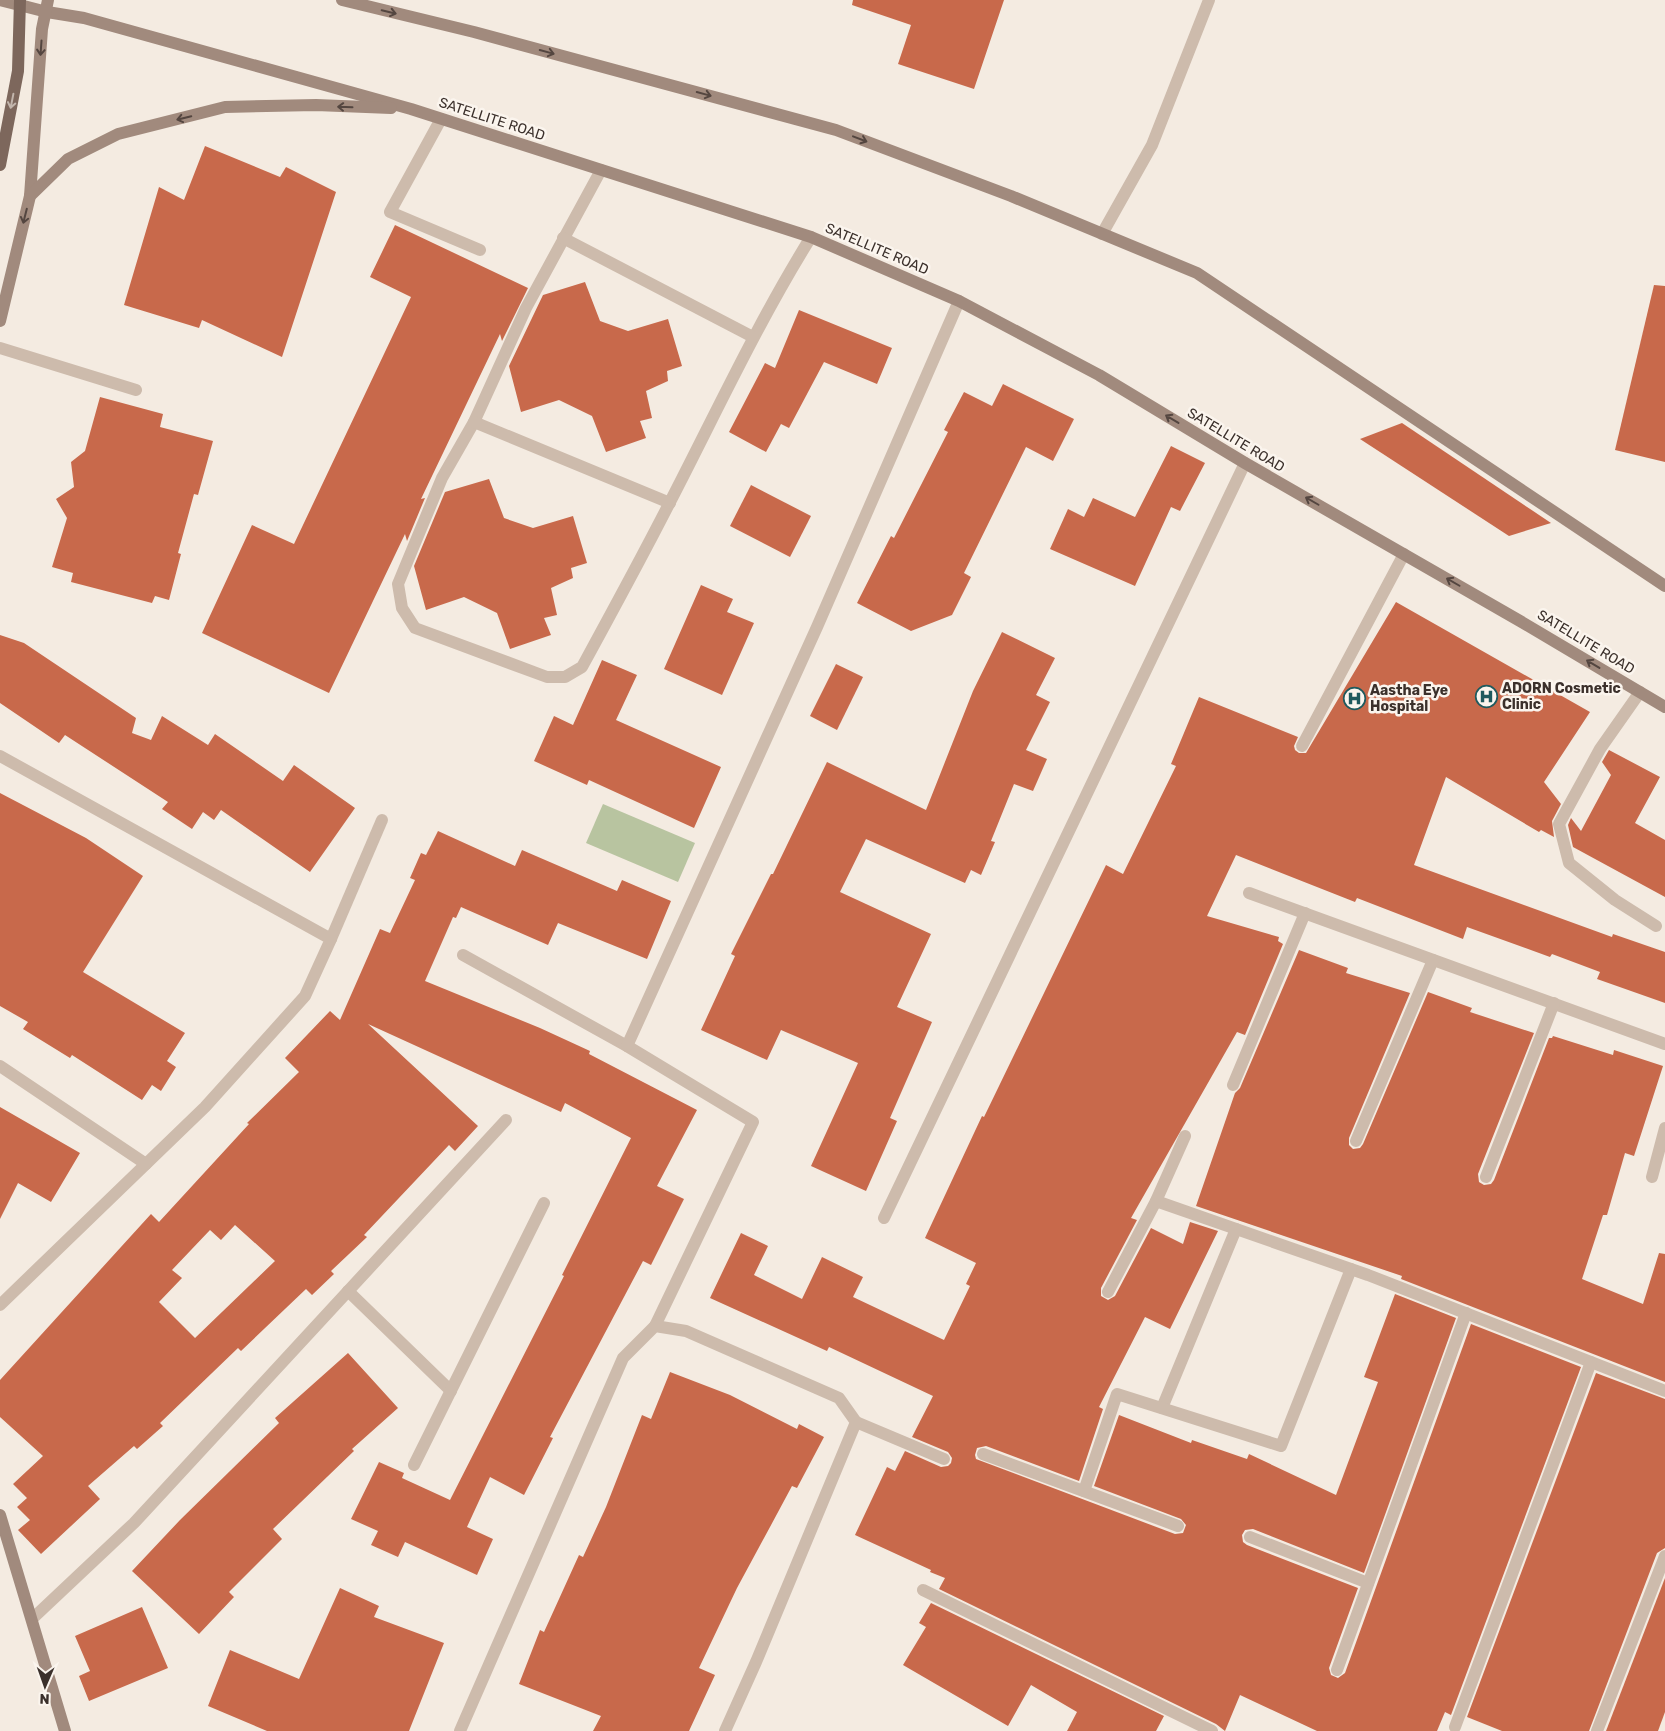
<svg xmlns="http://www.w3.org/2000/svg" width="1665" height="1731" font-family="Rubik,sans-serif">
  <style>
    .green { fill: #b8c4a0 }
    .building { fill: #c8694b; fill-rule: evenodd }
    .lines { fill: none; stroke-linecap: round; stroke-linejoin: round }
    .lane { stroke: #cdbbac; stroke-width: 12 }
    .street { stroke: #cdbbac; stroke-width: 12 }
    .secondary { stroke: #a18a7d; stroke-width: 12 }
    .primary-bridge { stroke: #7d675c; stroke-width: 12 }
    .oneway { stroke: #544640 }
    .oneway2 { stroke: #c2b5ac }
    .labels { text-anchor: middle; dominant-baseline: central; stroke-width: 5; stroke-linejoin: round; paint-order: stroke }
    .street-label { font-size: 14px; fill: #3b302b; stroke: #fbf5ee }
    .poi-label { font-size: 14px; font-weight: bold; fill: #3b302b; stroke: #fbf5ee; text-anchor: start }
  </style>
  <rect width="100%" height="100%" fill="#f4ebe1"/>
  <polygon class="green" points="603,804 695,843 678,882 586,843"/>
  <g class="building">
    <polygon points="853,0 1004,0 974,89 898,64 911,25 852,5"/>
    <polygon points="205,146 280,177 286,167 336,192 282,357 202,320 199,328 124,305 159,187 184,200"/>
    <polygon points="395,225 528,288 502,341 500,334 421,499 425,498 407,541 405,534 329,693 202,633 252,525 294,544 411,297 370,277"/>
    <polygon points="585,282 600,321 628,331 668,319 682,366 667,371 668,381 646,391 652,418 640,421 646,438 606,452 592,416 559,400 521,412 509,366 543,295"/>
    <polygon points="1654,285 1665,286 1665,462 1615,450"/>
    <polygon points="799,310 892,348 877,384 824,362 789,428 781,424 766,452 729,432 765,363 775,368"/>
    <polygon points="1003,384 1074,419 1053,461 1026,447 964,573 971,577 952,615 911,631 857,603 891,536 894,538 948,432 944,430 964,392 992,406"/>
    <polygon points="100,397 163,414 160,427 213,441 198,495 194,494 178,553 181,554 169,600 155,596 152,603 71,582 73,573 52,567 67,518 56,499 74,487 71,462 85,451"/>
    <polygon points="1402,423 1551,523 1509,536 1360,439"/>
    <polygon points="1171,446 1205,463 1180,511 1171,507 1135,586 1050,549 1068,509 1084,517 1093,498 1135,517"/>
    <polygon points="489,479 504,518 533,528 573,516 587,563 571,568 573,578 551,588 557,615 544,618 551,635 510,649 497,613 464,597 426,610 414,566 445,492"/>
    <polygon points="751,485 811,516 790,557 730,526"/>
    <polygon points="701,585 733,599 727,612 754,623 722,695 664,669"/>
    <polygon points="1396,602 1590,712 1544,782 1561,804 1552,821 1554,837 1541,830 1539,832 1446,777 1414,865 1612,937 1613,934 1665,952 1665,1003 1597,979 1600,972 1552,954 1550,957 1467,927 1463,939 1357,898 1355,902 1236,855 1207,916 1279,937 1278,941 1283,944 1245,1035 1237,1032 1131,1218 1137,1220 1101,1288 1101,1296 1108,1300 1115,1296 1151,1228 1183,1244 1190,1222 1218,1231 1170,1329 1145,1317 1099,1407 1103,1409 1079,1481 986,1446 977,1448 975,1455 976,1459 1175,1534 1183,1533 1186,1525 1181,1519 1094,1486 1119,1415 1191,1443 1192,1440 1247,1459 1249,1454 1336,1495 1378,1382 1364,1377 1395,1294 1456,1318 1364,1573 1253,1529 1245,1530 1242,1535 1243,1542 1247,1545 1358,1588 1329,1668 1331,1675 1338,1678 1345,1673 1471,1324 1581,1367 1451,1715 1445,1712 1437,1731 1317,1731 1240,1695 1225,1731 1216,1724 939,1589 945,1578 930,1572 931,1570 855,1535 887,1467 895,1471 905,1451 941,1467 948,1466 951,1463 952,1458 948,1452 912,1437 933,1396 829,1347 827,1351 710,1298 741,1233 768,1246 754,1275 802,1299 822,1257 863,1277 853,1297 944,1340 970,1286 966,1284 976,1263 925,1238 982,1116 984,1117 1106,865 1123,874 1176,766 1171,764 1199,697 1298,737 1294,746 1295,750 1299,753 1306,753"/>
    <polygon points="1002,632 1055,658 1036,695 1050,702 1026,750 1047,759 1033,791 1014,784 991,841 995,842 981,875 971,870 965,883 866,839 840,892 931,934 897,1007 932,1022 890,1118 897,1121 866,1191 811,1166 858,1063 781,1030 767,1060 701,1030 735,956 731,954 771,874 773,874 827,762 926,810 973,691"/>
    <polygon points="0,635 24,643 136,718 132,733 151,740 162,716 208,745 215,734 283,781 294,765 355,808 310,872 221,810 214,820 203,812 192,829 162,809 168,802 65,735 59,743 0,703"/>
    <polygon points="602,660 637,675 616,720 721,767 694,828 589,780 587,785 534,761 554,716 573,725"/>
    <polygon points="836,664 863,677 837,730 810,716"/>
    <polygon points="1609,750 1660,777 1635,823 1665,840 1665,897 1573,847 1568,825 1571,818 1581,831 1611,775 1602,762"/>
    <polygon points="0,793 86,838 143,876 83,972 185,1033 167,1061 176,1067 161,1091 152,1085 142,1100 72,1055 70,1058 23,1029 28,1022 0,1006"/>
    <path d="M438 831 515 866 522 850 617 891 622 880 671 901 647 959 558 923 548 945 461 907 456 918 453 917 425 981 540 1028 590 1051 589 1054 697 1110 657 1186 684 1199 651 1265 643 1261 550 1437 553 1438 524 1495 490 1477 467 1527 493 1539 477 1575 405 1542 398 1557 371 1545 378 1531 351 1519 379 1462 404 1473 402 1478 450 1500 564 1276 562 1275 631 1138 565 1103 561 1112 368 1024 478 1126 455 1151 449 1145 364 1235 367 1237 331 1271 334 1274 312 1295 306 1289 241 1351 238 1348 160 1423 163 1426 137 1449 134 1446 88 1486 100 1499 41 1554 18 1530 30 1520 17 1507 27 1498 13 1484 43 1456 0 1417V1380L151 1214 159 1222 249 1124 247 1123 299 1072 285 1058 330 1011 340 1020 380 929 390 933 415 880 410 878 421 853 426 855ZM235 1225 275 1261 195 1338 159 1302 182 1278 172 1270 210 1230 221 1240Z"/>
    <polygon points="1299,950 1348,968 1346,973 1410,993 1349,1138 1349,1145 1353,1149 1360,1148 1363,1144 1428,992 1472,1008 1470,1012 1534,1033 1478,1174 1479,1182 1484,1185 1491,1184 1494,1180 1549,1038 1552,1038 1553,1036 1613,1055 1614,1050 1663,1066 1634,1156 1625,1153 1607,1215 1603,1215 1582,1279 1643,1304 1659,1253 1665,1254 1665,1382 1401,1279 1402,1276 1196,1206 1235,1093 1240,1088"/>
    <polygon points="0,1107 80,1153 51,1202 18,1183 0,1219"/>
    <polygon points="348,1353 398,1408 352,1449 354,1451 273,1529 282,1539 229,1592 234,1597 199,1634 132,1571 180,1520 279,1423 275,1418"/>
    <polygon points="670,1372 730,1395 797,1429 799,1424 824,1437 797,1488 792,1486 770,1527 737,1588 699,1668 715,1675 689,1731 593,1731 601,1716 519,1684 540,1630 544,1632 579,1555 583,1557 606,1507 642,1415 651,1419"/>
    <polygon points="1596,1373 1665,1399 1665,1548 1657,1553 1589,1731 1502,1731 1467,1717"/>
    <polygon points="1665,1578 1665,1712 1658,1731 1606,1731"/>
    <polygon points="340,1588 379,1606 374,1617 444,1643 409,1731 267,1731 208,1706 230,1650 299,1679"/>
    <polygon points="931,1603 1164,1716 1156,1731 1067,1731 1077,1712 1031,1685 1008,1726 903,1665 926,1627 919,1623"/>
    <polygon points="142,1607 168,1668 89,1701 79,1676 90,1671 75,1636"/>
  </g>
  <g class="lines">
    <g class="lane">
      <polyline points="0,348 136,390"/>
      <polyline points="1302,746 1404,554"/>
      <polyline points="1249,893 1665,1044"/>
      <polyline points="1233,1085 1305,913"/>
      <polyline points="1356,1141 1433,960"/>
      <polyline points="1486,1177 1554,1003"/>
      <polyline points="1652,1177 1665,1128"/>
    </g>
    <g class="street">
      <polyline points="441,119 390,212 480,250"/>
      <path d="M601 170 526 308 474 422 442 478 398 584 402 608 415 628 547 677H565L582 667C612 612 642 557 670 502 716 413 758 322 811 237"/>
      <polyline points="1102,234 1152,145 1209,0"/>
      <polyline points="563,238 753,337"/>
      <polyline points="474,422 670,503"/>
      <polyline points="1640,692 1600,749 1559,824 1569,863 1615,900 1656,926"/>
      <polyline points="0,756 331,939 305,996 205,1107 0,1305"/>
      <polyline points="331,939 382,820"/>
      <polyline points="463,955 627,1046 753,1122 655,1326"/>
      <polyline points="627,1046 817,627 959,301"/>
      <polyline points="0,1066 146,1164"/>
      <polyline points="1156,1201 1368,1275 1665,1391"/>
      <polyline points="884,1218 1245,463"/>
      <polyline points="348,1291 451,1391"/>
      <polyline points="1108,1292 1156,1201 1185,1136"/>
      <polyline points="1162,1408 1236,1229"/>
      <polyline points="856,1422 944,1459"/>
      <polyline points="983,1454 1178,1526"/>
      <polyline points="414,1465 544,1203"/>
      <polyline points="1084,1491 1117,1394 1281,1446 1351,1269"/>
      <polyline points="1250,1537 1368,1583"/>
      <polyline points="923,1590 1212,1731"/>
      <polyline points="32,1619 134,1523 506,1120"/>
      <polyline points="1337,1670 1466,1313"/>
      <polyline points="1455,1727 1591,1362"/>
      <polyline points="460,1731 623,1358 655,1326 686,1331 839,1398 856,1422 756,1662 725,1731"/>
      <polyline points="1597,1731 1665,1556"/>
    </g>
    <g class="secondary">
      <polyline points="0,0 47,12 84,18 411,109 811,237 959,301 1099,375 1245,463 1520,621 1665,707"/>
      <polyline points="342,0 474,32 836,130 1011,196 1197,273 1665,586"/>
      <polyline points="30,196 42,29 48,0"/>
      <polyline points="0,321 30,196 68,159 118,134 225,107 316,105 391,108"/>
      <polyline points="0,1515 65,1731"/>
    </g>
    <polyline class="primary-bridge" points="0,165 18,71 20,0"/>
  </g>
  <defs><path id="oneway-shaft" d="M-6 0H5M1.5-3L5.5 0L1.5 3" fill="none" stroke-width="1.6" stroke-linecap="round" stroke-linejoin="round" transform="scale(1.25)"/></defs>
  <g class="oneway">
    <use href="#oneway-shaft" transform="translate(389 12) rotate(13)"/>
    <use href="#oneway-shaft" transform="translate(41 48) rotate(94)"/>
    <use href="#oneway-shaft" transform="translate(547 52) rotate(15)"/>
    <use href="#oneway-shaft" transform="translate(704 94) rotate(15)"/>
    <use href="#oneway-shaft" transform="translate(345 107) rotate(-178)"/>
    <use href="#oneway-shaft" transform="translate(184 118) rotate(166)"/>
    <use href="#oneway-shaft" transform="translate(860 139) rotate(21)"/>
    <use href="#oneway-shaft" transform="translate(25 216) rotate(104)"/>
    <use href="#oneway-shaft" transform="translate(1172 419) rotate(-149)"/>
    <use href="#oneway-shaft" transform="translate(1312 501) rotate(-150)"/>
    <use href="#oneway-shaft" transform="translate(1453 582) rotate(-150)"/>
    <use href="#oneway-shaft" transform="translate(1593 664) rotate(-149)"/>
  </g>
  <use class="oneway2" href="#oneway-shaft" transform="translate(12 101) rotate(101)"/>
  <defs>
    <symbol id="hospital-ring" viewBox="-11 -11 22 22"><circle r="9.5" fill="#fbf5ee" stroke="#1f5a5e" stroke-width="1.5"/><path d="M-5-5h3v3.5h4V-5h3V5h-3V1.5h-4V5h-3Z" fill="#1f5a5e"/></symbol>
  </defs>
  <g fill-rule="evenodd">
    <use href="#hospital-ring" x="1474" y="684" width="25" height="25"/>
    <use href="#hospital-ring" x="1342" y="686" width="25" height="25"/>
  </g>
  <g class="labels">
    <g class="street-label">
      <text transform="translate(492 119) rotate(18)">SATELLITE ROAD</text>
      <text transform="translate(877 249) rotate(23)">SATELLITE ROAD</text>
      <text transform="translate(1236 440) rotate(31)">SATELLITE ROAD</text>
      <text transform="translate(1586 642) rotate(31)">SATELLITE ROAD</text>
    </g>
    <g class="poi-label">
      <text x="1502" y="688">ADORN Cosmetic<tspan x="1502" dy="16">Clinic</tspan></text>
      <text x="1370" y="690">Aastha Eye<tspan x="1370" dy="16">Hospital</tspan></text>
    </g>
  </g>
  <g transform="translate(45 1686) rotate(182)" stroke="#fbf5ee" stroke-width="4" paint-order="stroke">
  <path d="M0-4L9 19L0 12L-9 19Z" fill="#3b302b"/>
  <text y="-8" font-size="14" font-weight="bold" text-anchor="middle" fill="#3b302b">N</text>
  </g>
</svg>
